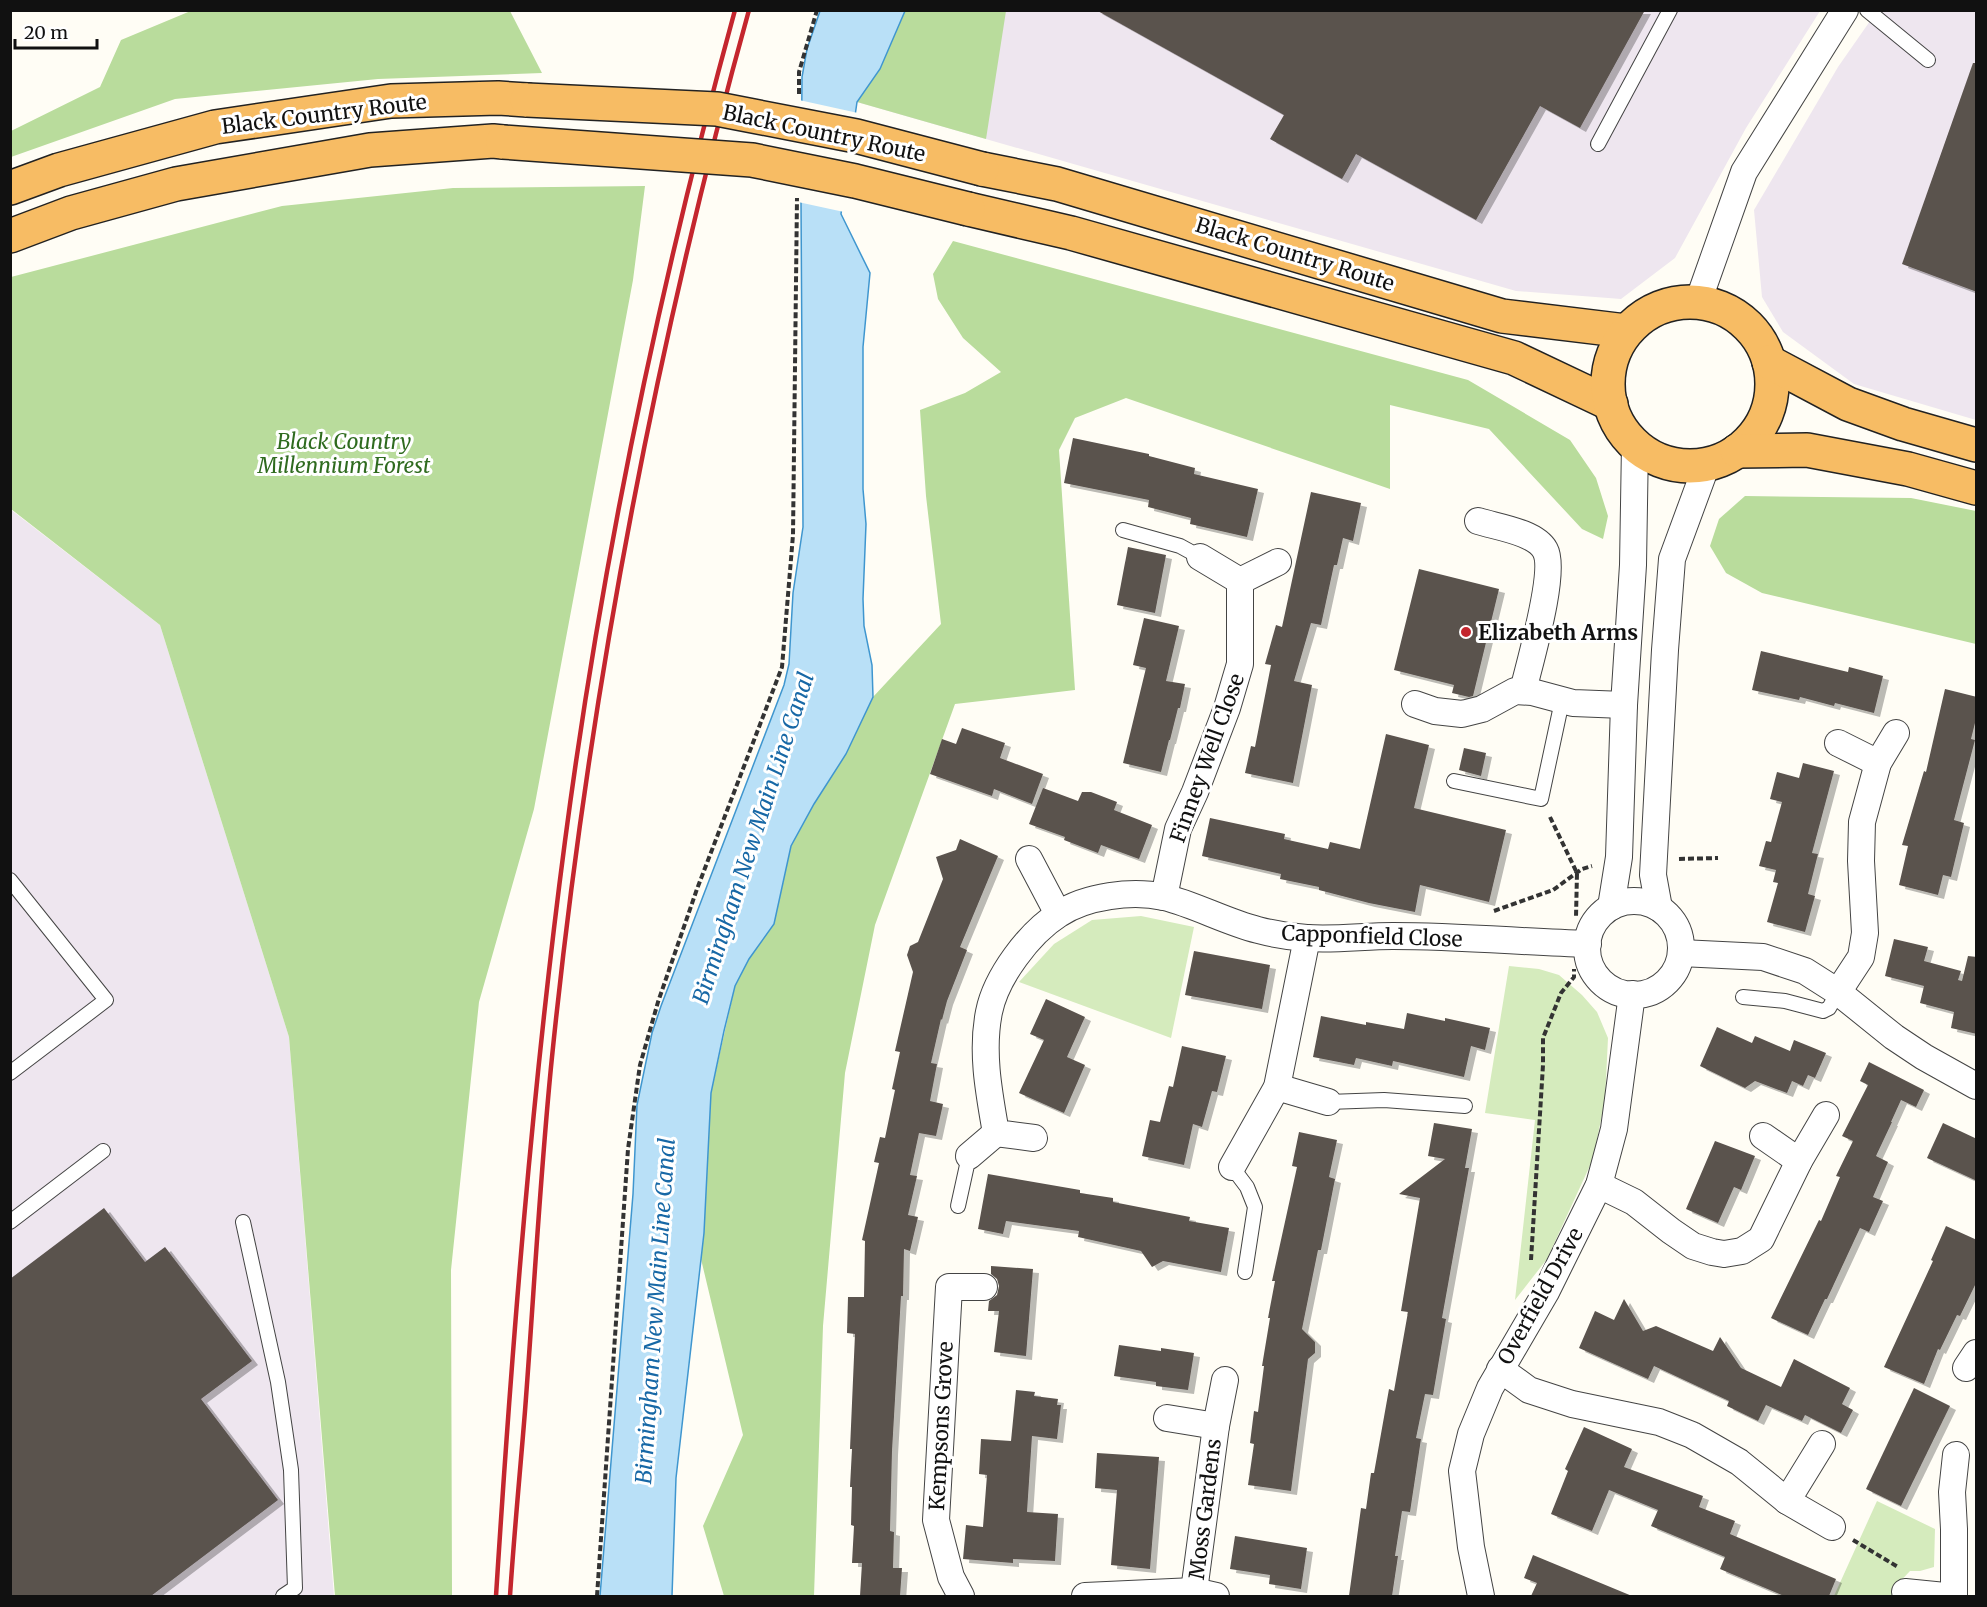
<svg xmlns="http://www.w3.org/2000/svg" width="1987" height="1607" font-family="Merriweather,serif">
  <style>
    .industrial { fill: #eee6ef }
    .green { fill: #d5ebbd }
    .forest { fill: #b9dc9c }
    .water { fill: #b9e0f7; stroke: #3f96cf; stroke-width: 1.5 }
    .pier { fill: #fffdf5 }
    .building { fill: #5a524d; filter: url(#shadow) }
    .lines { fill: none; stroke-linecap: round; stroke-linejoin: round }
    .service-casing { stroke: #444; stroke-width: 16 }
    .minor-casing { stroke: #444; stroke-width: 28 }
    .trunk-casing { stroke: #222; stroke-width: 36 }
    .path { stroke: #333; stroke-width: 4; stroke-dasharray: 6 3; stroke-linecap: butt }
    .service { stroke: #fff; stroke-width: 14 }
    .minor { stroke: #fff; stroke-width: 26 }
    .trunk { stroke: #f7bc64; stroke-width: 33 }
    .rail { stroke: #c4262e; stroke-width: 4.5 }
    .trunk-bridge-casing { stroke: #222; stroke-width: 36; stroke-linecap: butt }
    .trunk-bridge { stroke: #f7bc64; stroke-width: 33 }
    .poi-dot { fill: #c4262e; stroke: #fff; stroke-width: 2 }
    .labels { text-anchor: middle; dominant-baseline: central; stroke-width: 6; stroke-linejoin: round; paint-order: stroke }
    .street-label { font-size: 21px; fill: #111; stroke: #fff }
    .park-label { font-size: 21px; font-style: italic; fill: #2f6b1f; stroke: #fff }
    .poi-label { font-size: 21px; font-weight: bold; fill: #111; stroke: #fff; text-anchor: start }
    .water-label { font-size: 22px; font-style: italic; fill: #1768a6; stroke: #fff }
  </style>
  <defs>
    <filter id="shadow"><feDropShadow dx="6" dy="4" stdDeviation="0" flood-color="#0004"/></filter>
  </defs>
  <rect width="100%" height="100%" fill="#fffdf5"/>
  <g class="industrial">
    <polygon points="905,11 1820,11 1746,128 1675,258 1621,299 1516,291 857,102 880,69"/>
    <polygon points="1877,11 1976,11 1976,420 1854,384 1783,332 1762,297 1754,210 1838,67"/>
    <polygon points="10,509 160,625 289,1037 334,1596 11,1596"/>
  </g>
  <g class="green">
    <polygon points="1141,916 1194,927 1171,1038 1019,982 1054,944 1092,920"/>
    <polygon points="1509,966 1539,969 1559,975 1582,995 1597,1012 1608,1038 1605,1100 1593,1159 1547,1259 1515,1300 1535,1120 1485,1113"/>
    <polygon points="1877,1501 1935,1529 1934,1567 1920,1571 1910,1571 1891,1591 1896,1596 1834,1596"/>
  </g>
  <g class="forest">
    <polygon points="193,10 510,11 542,73 378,79 175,99 11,157 11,131 100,87 121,40"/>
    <polygon points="905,11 1006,11 986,139 857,102 880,69"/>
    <polygon points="645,186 633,280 534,809 479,1002 451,1270 452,1596 335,1596 289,1037 160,625 11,509 11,277 282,206 453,188"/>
    <polygon points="953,241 1468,380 1570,440 1596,478 1608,516 1603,539 1582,529 1489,429 1390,405 1390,489 1126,398 1075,418 1059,450 1075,690 955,704 875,925 845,1073 823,1326 814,1596 724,1596 703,1526 743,1435 701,1259 711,1093 735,986 782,888 791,846 814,804 846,754 873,697 941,624 926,496 920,410 965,393 1001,372 963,338 938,299 933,274"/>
    <polygon points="1745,496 1911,498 1976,511 1976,644 1762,593 1726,573 1710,546 1719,519"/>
  </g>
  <polygon class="water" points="820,11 905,11 880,69 857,102 841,214 870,273 863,347 863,489 866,524 863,599 864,626 872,665 873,697 846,754 814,804 791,846 774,924 749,959 735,986 724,1031 711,1093 704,1233 676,1478 672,1596 600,1596 633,1194 637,1105 652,1033 661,1006 784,685 789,664 793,593 803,527 801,202 802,77 807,49"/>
  <polygon class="pier" points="799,100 858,113 844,212 798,202"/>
  <g class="building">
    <polygon points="1096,10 1645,10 1580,128 1540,106 1476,220 1356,154 1342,179 1270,139 1284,115"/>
    <polygon points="1973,63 1977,63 1977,292 1902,264"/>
    <polygon points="1073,438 1149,454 1149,456 1195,468 1194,474 1258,489 1247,537 1190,524 1191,518 1148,507 1149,500 1064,483"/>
    <polygon points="1311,492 1361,503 1353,541 1343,538 1337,565 1334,565 1321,625 1311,623 1294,681 1312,685 1293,783 1245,773 1251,746 1255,747 1271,665 1265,664 1276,625 1282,627"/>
    <polygon points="1128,547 1166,555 1155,613 1117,605"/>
    <polygon points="1419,569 1499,589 1473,696 1469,697 1452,693 1454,685 1394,670"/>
    <polygon points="1144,618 1179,626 1166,681 1185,684 1180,708 1178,708 1170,740 1169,740 1161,772 1123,763 1146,668 1133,665"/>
    <polygon points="1761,651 1848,672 1849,667 1883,676 1874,713 1835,703 1834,706 1800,697 1799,700 1752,690"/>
    <polygon points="1945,689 1977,697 1977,715 1971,739 1975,740 1954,820 1964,823 1951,877 1943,875 1938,895 1899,885 1908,846 1902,845 1924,771 1926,772"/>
    <polygon points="962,728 1005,743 1000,758 1043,774 1032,804 994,789 992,796 930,774 942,739 956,744"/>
    <polygon points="1386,734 1429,745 1414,808 1506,830 1489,902 1420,885 1415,912 1369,903 1319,890 1319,887 1280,879 1281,874 1202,856 1210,818 1285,834 1284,839 1328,849 1330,842 1360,849"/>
    <polygon points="1464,748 1486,753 1481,776 1459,770"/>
    <polygon points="1803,763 1834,771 1812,853 1818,854 1808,894 1815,896 1805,932 1767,922 1778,883 1773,882 1776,870 1759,866 1766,841 1771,842 1782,802 1770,799 1777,772 1799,778"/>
    <polygon points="1043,788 1078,801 1082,792 1091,792 1117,802 1114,810 1152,825 1139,859 1101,845 1098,853 1064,840 1065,837 1029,824"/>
    <polygon points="960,839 998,856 960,947 967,950 947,1001 942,1020 941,1019 931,1063 937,1064 930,1101 943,1104 936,1136 919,1133 910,1175 917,1176 908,1215 918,1217 910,1251 904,1249 903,1296 901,1296 892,1451 890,1531 894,1532 893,1568 902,1568 900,1596 860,1596 862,1563 852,1563 854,1526 851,1525 852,1487 850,1487 852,1449 850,1449 855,1334 847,1333 848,1297 864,1297 865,1241 862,1240 879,1163 874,1162 880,1137 885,1138 895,1090 892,1089 900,1052 895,1051 913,972 907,955 910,946 918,942 943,879 936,857 956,850"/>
    <polygon points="1894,939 1928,947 1924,961 1961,971 1958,980 1962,981 1968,956 1977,957 1977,1034 1951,1028 1954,1012 1920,1003 1924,986 1885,976"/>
    <polygon points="1194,951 1270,965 1262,1009 1185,995"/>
    <polygon points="1046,999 1085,1017 1067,1057 1085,1065 1064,1113 1019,1093 1044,1040 1030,1034"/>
    <polygon points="1407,1013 1445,1021 1445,1018 1490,1028 1485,1050 1471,1046 1464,1077 1393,1061 1392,1066 1356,1058 1354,1065 1313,1057 1321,1016 1366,1025 1366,1022 1404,1029"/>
    <polygon points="1717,1027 1752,1043 1755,1036 1790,1051 1794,1040 1826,1053 1815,1078 1808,1075 1803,1086 1792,1081 1787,1093 1755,1081 1745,1088 1700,1066"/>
    <polygon points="1182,1046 1226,1056 1217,1092 1212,1091 1202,1127 1193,1124 1184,1165 1142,1156 1150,1120 1160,1122 1169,1086 1173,1087"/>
    <polygon points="1869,1062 1924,1090 1916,1107 1901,1100 1891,1122 1892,1122 1876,1156 1888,1162 1873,1197 1883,1201 1869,1232 1860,1228 1827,1299 1825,1299 1808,1335 1771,1318 1819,1220 1821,1221 1840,1177 1836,1176 1853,1141 1842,1136 1868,1085 1860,1081"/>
    <polygon points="1434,1123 1472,1129 1465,1168 1469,1168 1442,1318 1446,1319 1433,1395 1425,1394 1416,1438 1421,1439 1410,1512 1402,1511 1395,1556 1398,1556 1392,1596 1349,1596 1361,1508 1366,1509 1371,1473 1374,1473 1389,1389 1394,1391 1408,1312 1401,1311 1420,1198 1399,1194 1445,1159 1428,1156"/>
    <polygon points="1943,1123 1977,1139 1977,1181 1927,1158"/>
    <polygon points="1299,1132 1337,1140 1329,1177 1335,1179 1321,1250 1318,1250 1302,1329 1315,1342 1315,1353 1308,1359 1291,1491 1248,1485 1254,1444 1250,1443 1254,1411 1258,1412 1264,1366 1262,1366 1270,1318 1268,1318 1275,1281 1272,1281 1297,1167 1292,1166"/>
    <polygon points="1715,1141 1755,1156 1741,1190 1734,1187 1718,1223 1686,1209"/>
    <polygon points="988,1174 1080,1190 1080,1193 1113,1198 1113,1202 1190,1217 1189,1221 1229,1228 1221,1272 1163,1261 1152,1267 1141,1251 1078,1237 1079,1231 1006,1221 1003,1234 978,1229"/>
    <polygon points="104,1208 145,1262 165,1247 252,1361 201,1399 278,1500 151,1596 10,1596 10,1279"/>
    <polygon points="1946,1226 1977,1240 1977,1281 1960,1316 1957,1315 1940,1350 1938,1349 1924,1384 1884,1367 1933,1261 1931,1260"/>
    <polygon points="991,1266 1033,1269 1026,1356 994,1352 999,1311 988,1311 989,1301 997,1295 999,1286 997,1279 991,1274"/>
    <polygon points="1624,1299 1643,1331 1656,1326 1713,1351 1720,1337 1741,1368 1781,1387 1794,1359 1850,1388 1842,1404 1853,1410 1841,1433 1805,1415 1802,1421 1766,1405 1758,1421 1727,1406 1729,1401 1654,1366 1648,1379 1579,1348 1595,1311 1614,1320"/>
    <polygon points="1119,1345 1161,1351 1161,1348 1194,1353 1188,1390 1156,1386 1156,1382 1114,1376"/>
    <polygon points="1914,1388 1950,1406 1901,1506 1866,1489"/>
    <polygon points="1016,1390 1035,1392 1034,1396 1058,1399 1057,1405 1061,1405 1057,1439 1032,1436 1027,1512 1058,1514 1055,1561 1013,1559 1013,1563 963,1559 966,1525 983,1527 987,1475 979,1474 981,1439 1011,1441"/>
    <polygon points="1584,1427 1632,1449 1624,1467 1703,1496 1699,1507 1735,1521 1730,1534 1836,1579 1829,1596 1784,1596 1720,1569 1725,1557 1651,1526 1658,1510 1609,1490 1592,1531 1551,1514 1568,1471 1565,1469"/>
    <polygon points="1097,1453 1159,1457 1150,1569 1111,1565 1117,1490 1095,1488"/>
    <polygon points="1235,1536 1307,1548 1301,1589 1269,1584 1270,1575 1230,1569"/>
    <polygon points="1533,1555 1632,1596 1531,1596 1537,1583 1524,1578"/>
  </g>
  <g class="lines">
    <defs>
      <g id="service">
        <polyline points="1867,10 1928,60"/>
        <polyline points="1598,144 1670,10"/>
        <polyline points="1123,530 1180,546 1200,557"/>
        <polyline points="1454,781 1541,799 1562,701"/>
        <polyline points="10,880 106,1000 10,1073"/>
        <polyline points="1743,997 1785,1001 1823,1011 1829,1008 1838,992"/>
        <polyline points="1328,1102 1384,1100 1465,1106"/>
        <polyline points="1232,1167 1247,1187 1255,1207 1245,1272"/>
        <polyline points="958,1206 969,1156"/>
        <polyline points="10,1222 103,1151"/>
        <polyline points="243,1222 278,1382 291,1470 295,1588 283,1596"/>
      </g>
      <g id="minor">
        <polyline points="1698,302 1744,172 1845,10"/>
        <path d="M1478 521C1497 527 1535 532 1545 550 1557 571 1529 665 1523 691"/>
        <polyline points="1200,557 1240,581 1278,562"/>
        <polyline points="1415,704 1435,711 1462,714 1482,709 1515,691 1532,692 1573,703 1624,705"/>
        <polyline points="1838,743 1878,763"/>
        <polyline points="1029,859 1058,914"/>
        <polyline points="1164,897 1178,829 1195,792 1227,708 1240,664 1240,581"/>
        <circle cx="1634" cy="948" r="47"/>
        <polyline points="1611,907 1619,857 1624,705 1633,565 1635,444"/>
        <polyline points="1659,908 1653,875 1665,650 1672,559 1707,464"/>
        <polyline points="1681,953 1763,957 1805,971 1838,992 1894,1037 1924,1057 1976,1086"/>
        <polyline points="1838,992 1861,957 1865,933 1861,861 1862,822 1878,763 1896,733"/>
        <polyline points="1277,1087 1328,1102"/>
        <polyline points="1763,1136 1799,1161"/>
        <path d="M1034 1138 996 1133C989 1093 981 1052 989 1012 996 977 1029 933 1059 914 1086 896 1132 890 1164 897 1196 905 1226 922 1258 930 1273 934 1291 937 1307 938 1335 940 1365 936 1393 936 1458 936 1523 942 1588 944"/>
        <polyline points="969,1156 996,1133"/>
        <polyline points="1232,1167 1277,1087 1307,938"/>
        <polyline points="1599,1185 1634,1202 1671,1231 1693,1246 1712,1252 1724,1254 1742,1251 1761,1239 1799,1161 1826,1115"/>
        <polyline points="1966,1368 1976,1353"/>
        <polyline points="1500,1369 1529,1390 1572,1404 1659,1422 1692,1435 1739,1462 1787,1501 1832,1527"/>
        <polyline points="1167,1418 1216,1426"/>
        <polyline points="1787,1501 1822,1444"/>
        <polyline points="1194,1591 1216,1426 1225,1380"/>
        <polyline points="1905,1592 1945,1596"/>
        <polyline points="961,1596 951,1577 936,1520 949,1287 984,1287"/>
        <polyline points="1085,1596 1194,1591 1216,1596"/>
        <polyline points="1481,1596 1471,1547 1462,1471 1471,1434 1490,1388 1546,1292 1599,1185 1614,1129 1632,994"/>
        <polyline points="1954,1596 1954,1529 1952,1492 1956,1455"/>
      </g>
      <g id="trunk">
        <polyline points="982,169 1057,184 1502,316 1626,331"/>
        <polyline points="10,188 59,170 215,127 391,101 498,98 527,100"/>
        <polyline points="968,209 1071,233 1514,358 1611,404"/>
        <polyline points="10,236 71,213 176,184 370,150 493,141 503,142"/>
        <circle cx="1690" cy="384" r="82"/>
        <polyline points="1769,362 1848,404 1903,424 1976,445"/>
        <polyline points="1737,451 1807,450 1908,469 1976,488"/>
      </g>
    </defs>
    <use href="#service" class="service-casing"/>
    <use href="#minor" class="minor-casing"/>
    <use href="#trunk" class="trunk-casing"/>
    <g class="path">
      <polyline points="799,94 799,72 817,10"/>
      <polyline points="1550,817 1577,873 1576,917"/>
      <polyline points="1679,859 1718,858"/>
      <polyline points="1494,911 1553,890 1582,869 1592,866"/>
      <polyline points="1531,1260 1543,1065 1543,1038 1561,993 1574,977 1574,969"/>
      <polyline points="1853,1540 1898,1567"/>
      <polyline points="597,1596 628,1149 640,1065 658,1002 697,889 782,667 793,535 797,198"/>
    </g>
    <use href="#service" class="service"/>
    <use href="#minor" class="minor"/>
    <use href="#trunk" class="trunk"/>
    <g class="rail">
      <path d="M496 1596C512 1344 532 1091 565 841 602 560 660 283 735 10"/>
      <path d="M510 1596C514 1535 520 1473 525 1411 534 1293 540 1175 552 1057 588 704 654 352 749 10"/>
    </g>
    <defs>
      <g id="trunk-bridge">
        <polyline points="527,100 717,109 856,136 982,169"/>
        <polyline points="503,142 752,160 855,181 968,209"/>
      </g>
    </defs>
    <use href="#trunk-bridge" class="trunk-bridge-casing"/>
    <use href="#trunk-bridge" class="trunk-bridge"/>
  </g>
  <circle class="poi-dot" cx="1466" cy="632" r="6"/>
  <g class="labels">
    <g class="street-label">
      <text transform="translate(324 114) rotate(-7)">Black Country Route</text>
      <text transform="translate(824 133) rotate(12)">Black Country Route</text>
      <text transform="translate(1295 254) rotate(17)">Black Country Route</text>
      <text transform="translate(1207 758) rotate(-70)">Finney Well Close</text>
      <text transform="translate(1372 936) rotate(2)">Capponfield Close</text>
      <text transform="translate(1540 1296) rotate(-61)">Overfield Drive</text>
      <text transform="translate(941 1426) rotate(-87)">Kempsons Grove</text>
      <text transform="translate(1205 1509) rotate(-83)">Moss Gardens</text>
    </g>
    <g class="park-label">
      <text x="344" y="441">Black Country<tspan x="344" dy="24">Millennium Forest</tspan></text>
    </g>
    <g class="poi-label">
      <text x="1478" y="632">Elizabeth Arms</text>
    </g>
    <g class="water-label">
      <text transform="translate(753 838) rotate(-72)">Birmingham New Main Line Canal</text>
      <text transform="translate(655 1311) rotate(-86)">Birmingham New Main Line Canal</text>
    </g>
  </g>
  <rect width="1987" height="1607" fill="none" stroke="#111111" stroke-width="24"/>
  <path d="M15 39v9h82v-9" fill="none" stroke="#111111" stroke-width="3"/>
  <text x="24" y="39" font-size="18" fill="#111111" stroke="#ffffff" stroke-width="4.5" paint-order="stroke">20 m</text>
</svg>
